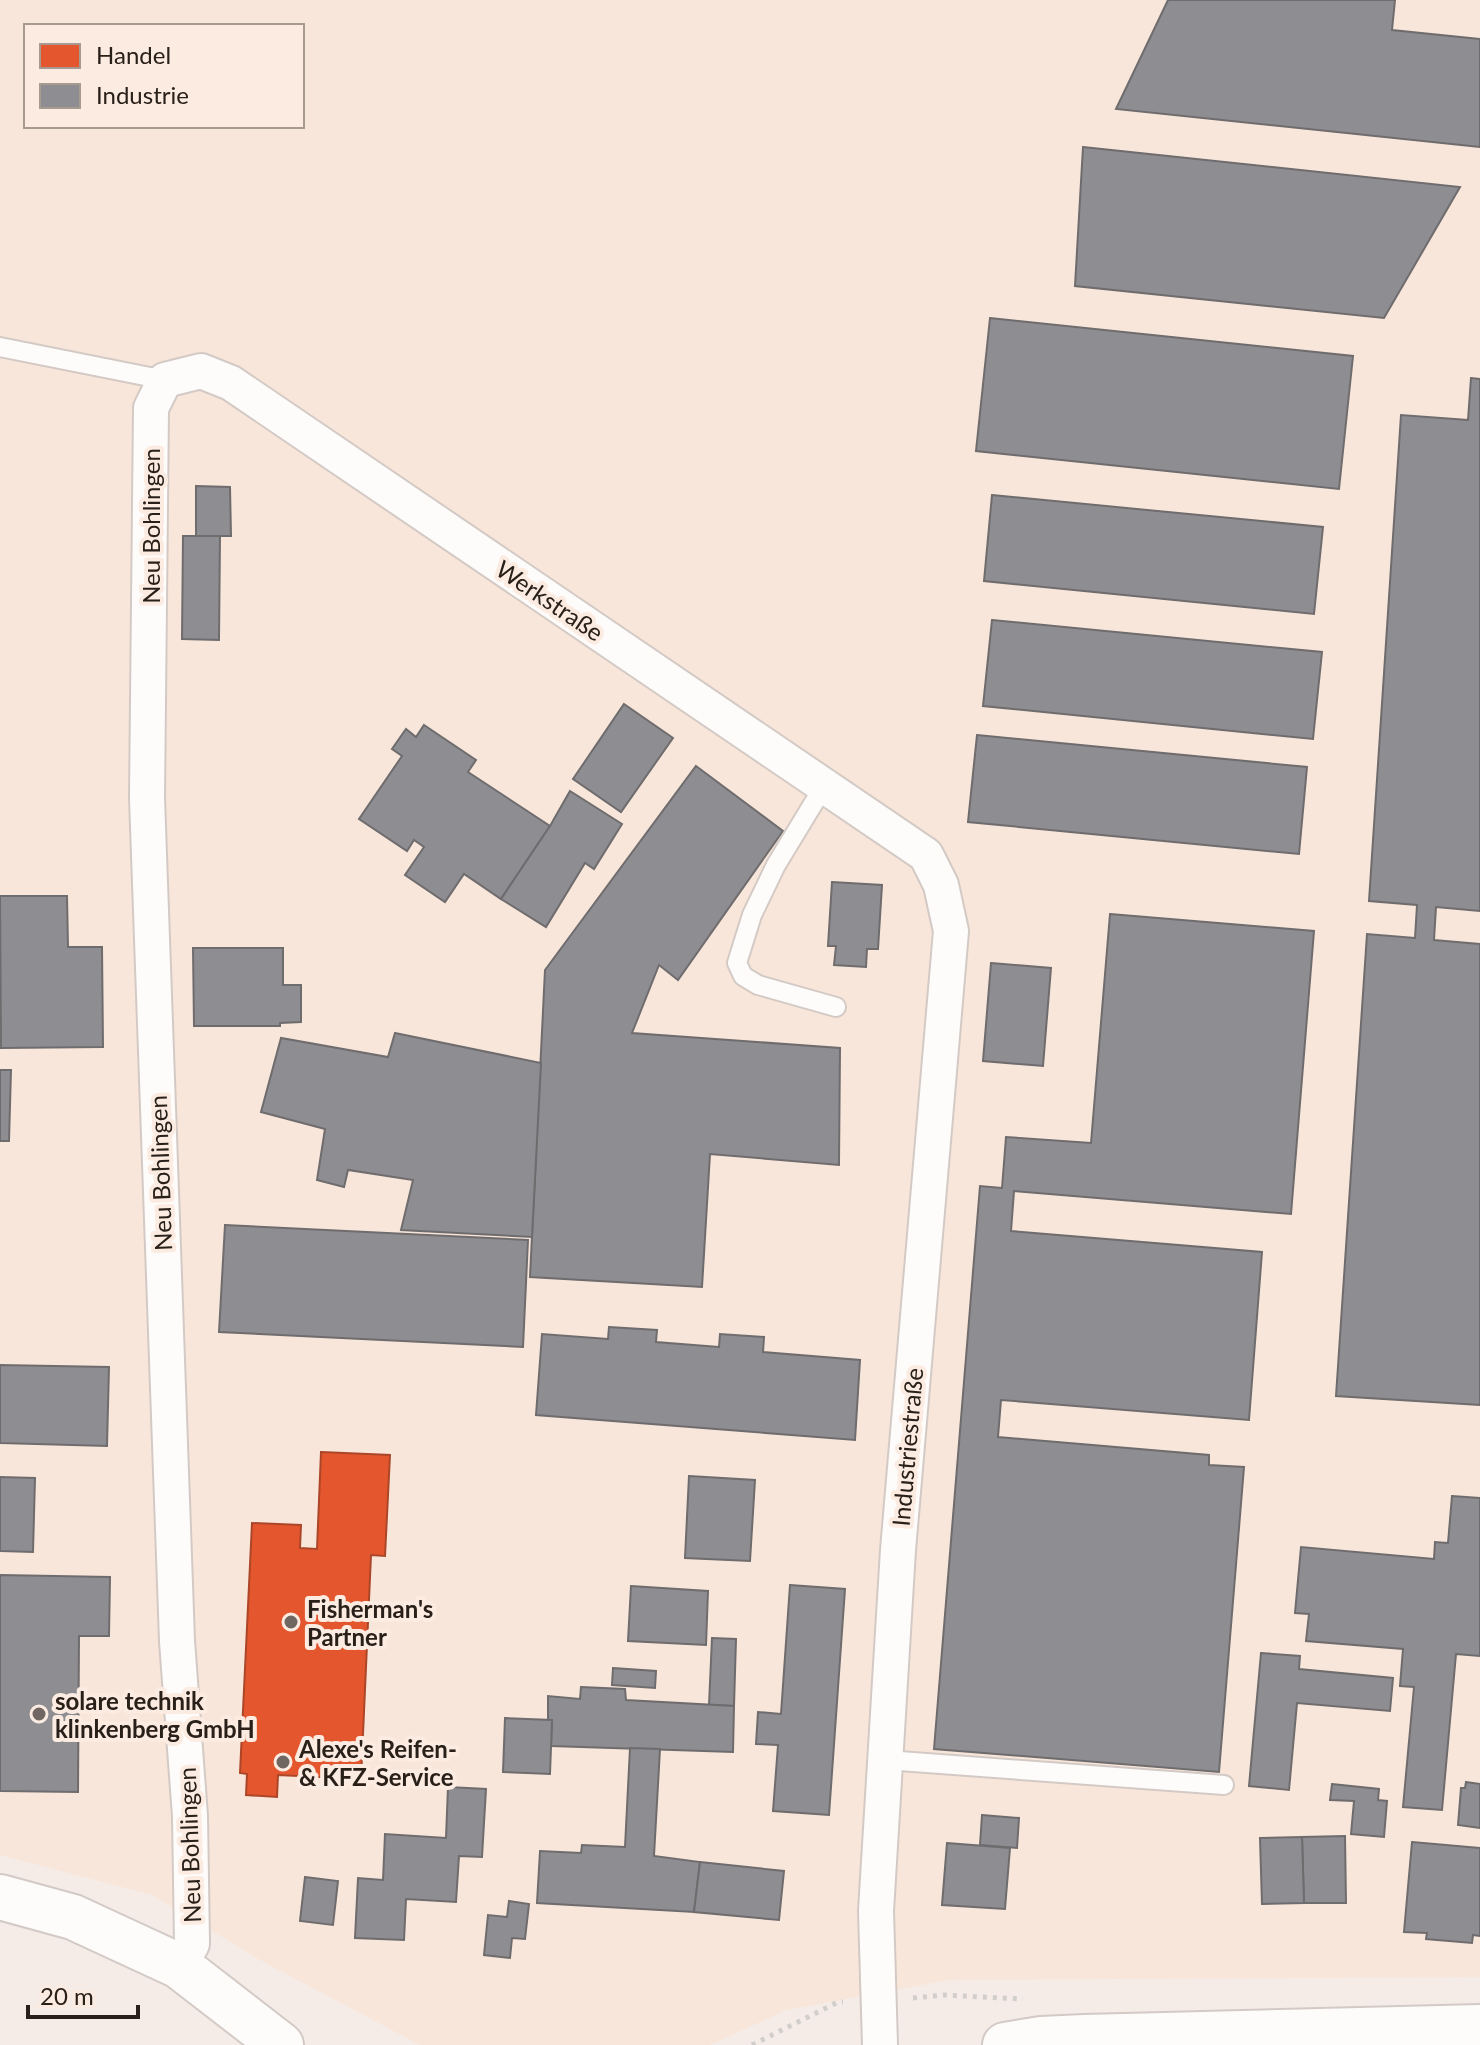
<svg xmlns="http://www.w3.org/2000/svg" width="1480" height="2045" font-family="Lato,sans-serif">
  <style>
    .built { fill: #f9e6da; fill-rule: evenodd }
    .shops { fill: #e4572e; stroke: #ac4628; stroke-width: 2 }
    .industry { fill: #8d8d92; stroke: #6f6c6e; stroke-width: 2 }
    .lines { fill: none; stroke-linecap: round; stroke-linejoin: round }
    .lane-casing { stroke: #d3cac5; stroke-width: 22 }
    .street-casing { stroke: #d3cac5; stroke-width: 38 }
    .secondary-casing { stroke: #d3cac5; stroke-width: 48 }
    .path { stroke: #d1cecc; stroke-width: 5; stroke-dasharray: 4 6; stroke-linecap: butt }
    .lane { stroke: #fefcfb; stroke-width: 18 }
    .street { stroke: #fefcfb; stroke-width: 34 }
    .secondary { stroke: #fefcfb; stroke-width: 44 }
    .poi-dot { fill: #706762; stroke: #fbebe1; stroke-width: 3 }
    .labels { text-anchor: middle; dominant-baseline: central; stroke-width: 8; stroke-linejoin: round; paint-order: stroke }
    .street-label { font-size: 24px; fill: #29201a; stroke: #fbebe1 }
    .poi-label { font-size: 24px; font-weight: bold; fill: #29201a; stroke: #fbebe1; text-anchor: start }
  </style>
  <rect width="100%" height="100%" fill="#f5ece7"/>
  <path class="built" d="M0 0H1480V1977L949 1980 787 2010 710 2045H420L260 1960 152 1895 0 1855ZM26 26H302V126H26Z"/>
  <polygon class="shops" points="321,1452 390,1455 385,1556 371,1555 361,1779 278,1775 277,1797 246,1795 247,1774 240,1773 252,1523 301,1525 300,1548 317,1549"/>
  <g class="industry">
    <polygon points="1168,0 1395,0 1392,30 1480,39 1480,147 1116,109"/>
    <polygon points="1083,147 1460,187 1384,318 1075,286"/>
    <polygon points="990,318 1353,356 1339,489 976,451"/>
    <polygon points="1471,378 1480,379 1480,911 1436,907 1434,940 1480,944 1480,1405 1336,1396 1367,934 1415,938 1417,905 1369,901 1401,415 1468,420"/>
    <polygon points="196,486 230,487 231,536 196,536"/>
    <polygon points="992,495 1323,527 1314,614 984,581"/>
    <polygon points="183,536 220,536 219,640 182,639"/>
    <polygon points="992,620 1322,652 1313,739 983,706"/>
    <polygon points="624,704 673,738 621,812 573,779"/>
    <polygon points="424,725 476,760 468,772 550,826 501,899 464,874 445,902 405,875 424,847 414,840 407,851 359,819 402,756 392,749 406,729 416,737"/>
    <polygon points="977,735 1307,767 1299,854 968,822"/>
    <polygon points="696,766 783,831 678,980 659,965 632,1033 840,1048 839,1165 710,1154 702,1287 530,1277 545,970"/>
    <polygon points="570,791 622,824 594,869 585,863 546,927 501,899 550,826"/>
    <polygon points="832,882 882,885 878,949 867,949 866,967 834,965 836,946 828,946"/>
    <polygon points="0,896 67,896 68,947 102,947 103,1047 1,1048"/>
    <polygon points="1110,914 1314,931 1291,1214 1014,1191 1011,1231 1262,1252 1249,1420 1001,1400 998,1437 1209,1455 1209,1465 1244,1467 1219,1772 934,1749 980,1186 1002,1188 1006,1137 1091,1143"/>
    <polygon points="193,948 283,948 283,985 301,985 301,1022 280,1023 280,1026 194,1026"/>
    <polygon points="991,963 1051,968 1043,1066 983,1061"/>
    <polygon points="395,1033 541,1063 532,1237 401,1230 413,1180 348,1170 344,1187 317,1180 325,1129 261,1112 281,1038 388,1057"/>
    <polygon points="0,1070 11,1070 9,1141 0,1141"/>
    <polygon points="225,1225 528,1240 523,1347 219,1332"/>
    <polygon points="609,1327 657,1330 656,1342 719,1347 720,1334 764,1337 763,1352 860,1360 855,1440 536,1415 542,1334 608,1339"/>
    <polygon points="0,1365 109,1367 107,1446 0,1443"/>
    <polygon points="689,1476 755,1480 750,1561 685,1558"/>
    <polygon points="0,1477 35,1478 33,1552 0,1551"/>
    <polygon points="1452,1496 1480,1498 1480,1656 1456,1654 1442,1810 1403,1807 1414,1687 1400,1686 1403,1649 1306,1641 1309,1614 1295,1613 1301,1547 1434,1559 1435,1542 1448,1543"/>
    <polygon points="0,1575 110,1577 109,1636 79,1636 78,1792 0,1791"/>
    <polygon points="790,1585 845,1589 829,1815 773,1811 778,1745 756,1744 758,1712 781,1714"/>
    <polygon points="631,1586 708,1591 706,1645 628,1641"/>
    <polygon points="712,1638 736,1639 734,1706 709,1705"/>
    <polygon points="1261,1653 1300,1656 1299,1669 1393,1678 1390,1711 1297,1703 1289,1790 1249,1786"/>
    <polygon points="613,1668 656,1671 655,1688 612,1685"/>
    <polygon points="581,1687 625,1689 626,1700 734,1706 733,1752 551,1746 552,1720 548,1720 548,1696 580,1699"/>
    <polygon points="505,1718 552,1720 550,1774 503,1772"/>
    <polygon points="630,1748 660,1749 654,1856 700,1862 694,1912 537,1903 540,1851 581,1853 582,1845 625,1847"/>
    <polygon points="1466,1782 1480,1784 1480,1828 1458,1825 1461,1788 1465,1788"/>
    <polygon points="1332,1784 1379,1789 1378,1800 1387,1801 1384,1837 1351,1834 1354,1801 1330,1800"/>
    <polygon points="448,1787 486,1789 482,1857 459,1856 456,1902 406,1899 404,1940 355,1938 358,1878 383,1880 385,1834 446,1838"/>
    <polygon points="982,1815 1019,1818 1017,1848 980,1845"/>
    <polygon points="1345,1836 1346,1903 1304,1903 1302,1837"/>
    <polygon points="1302,1837 1304,1903 1262,1904 1260,1838"/>
    <polygon points="1412,1842 1480,1848 1480,1936 1473,1935 1472,1943 1426,1939 1427,1933 1404,1932"/>
    <polygon points="947,1843 1010,1848 1005,1909 942,1905"/>
    <polygon points="700,1862 784,1871 779,1920 694,1912"/>
    <polygon points="305,1877 338,1881 333,1925 300,1921"/>
    <polygon points="509,1901 529,1904 525,1939 512,1938 510,1958 484,1955 488,1915 507,1917"/>
  </g>
  <g class="lines">
    <defs>
      <g id="lane">
        <polyline points="0,347 165,380"/>
        <polyline points="824,786 776,865 752,915 737,963 743,976 758,985 836,1007"/>
        <polyline points="886,1760 1224,1785"/>
      </g>
      <polyline id="street" points="179,1966 192,1944 190,1816 177,1641 147,798 151,408 165,380 201,371 231,383 926,855 941,885 951,931 898,1550 876,1911 880,2045"/>
      <g id="secondary">
        <polyline points="0,1897 73,1917 179,1966 281,2045"/>
        <polyline points="1005,2045 1041,2039 1085,2037 1480,2027"/>
      </g>
    </defs>
    <use href="#lane" class="lane-casing"/>
    <use href="#street" class="street-casing"/>
    <use href="#secondary" class="secondary-casing"/>
    <g class="path">
      <polyline points="913,1998 944,1995 1023,1999"/>
      <polyline points="752,2045 838,2002 843,2002"/>
    </g>
    <use href="#lane" class="lane"/>
    <use href="#street" class="street"/>
    <use href="#secondary" class="secondary"/>
  </g>
  <g class="poi-dot">
    <circle cx="291" cy="1622" r="8"/>
    <circle cx="39" cy="1714" r="8"/>
    <circle cx="283" cy="1762" r="8"/>
  </g>
  <g class="labels">
    <g class="street-label">
      <text transform="translate(150 526) rotate(-90)">Neu Bohlingen</text>
      <text transform="translate(550 600) rotate(34)">Werkstraße</text>
      <text transform="translate(160 1173) rotate(-92)">Neu Bohlingen</text>
      <text transform="translate(907 1447) rotate(-85)">Industriestraße</text>
      <text transform="translate(189 1845) rotate(-92)">Neu Bohlingen</text>
    </g>
    <g class="poi-label">
      <text x="307" y="1608">Fisherman's<tspan x="307" dy="28">Partner</tspan></text>
      <text x="55" y="1700">solare technik<tspan x="55" dy="28">klinkenberg GmbH</tspan></text>
      <text x="299" y="1748">Alexe's Reifen-<tspan x="299" dy="28">&amp; KFZ-Service</tspan></text>
    </g>
  </g>
  <rect x="24" y="24" width="280" height="104" fill="#fbebe1" stroke="#a79a91" stroke-width="2"/>
  <rect x="40" y="44" width="40" height="24" fill="#e4572e" stroke="#a79a91" stroke-width="2"/>
  <text x="96" y="64" font-size="24" fill="#29201a">Handel</text>
  <rect x="40" y="84" width="40" height="24" fill="#8d8d92" stroke="#a79a91" stroke-width="2"/>
  <text x="96" y="104" font-size="24" fill="#29201a">Industrie</text>
  <path d="M28 2005v12h110v-12" fill="none" stroke="#29201a" stroke-width="4"/>
  <text x="40" y="2005" font-size="24" fill="#29201a" stroke="#fbebe1" stroke-width="6" paint-order="stroke">20 m</text>
</svg>
